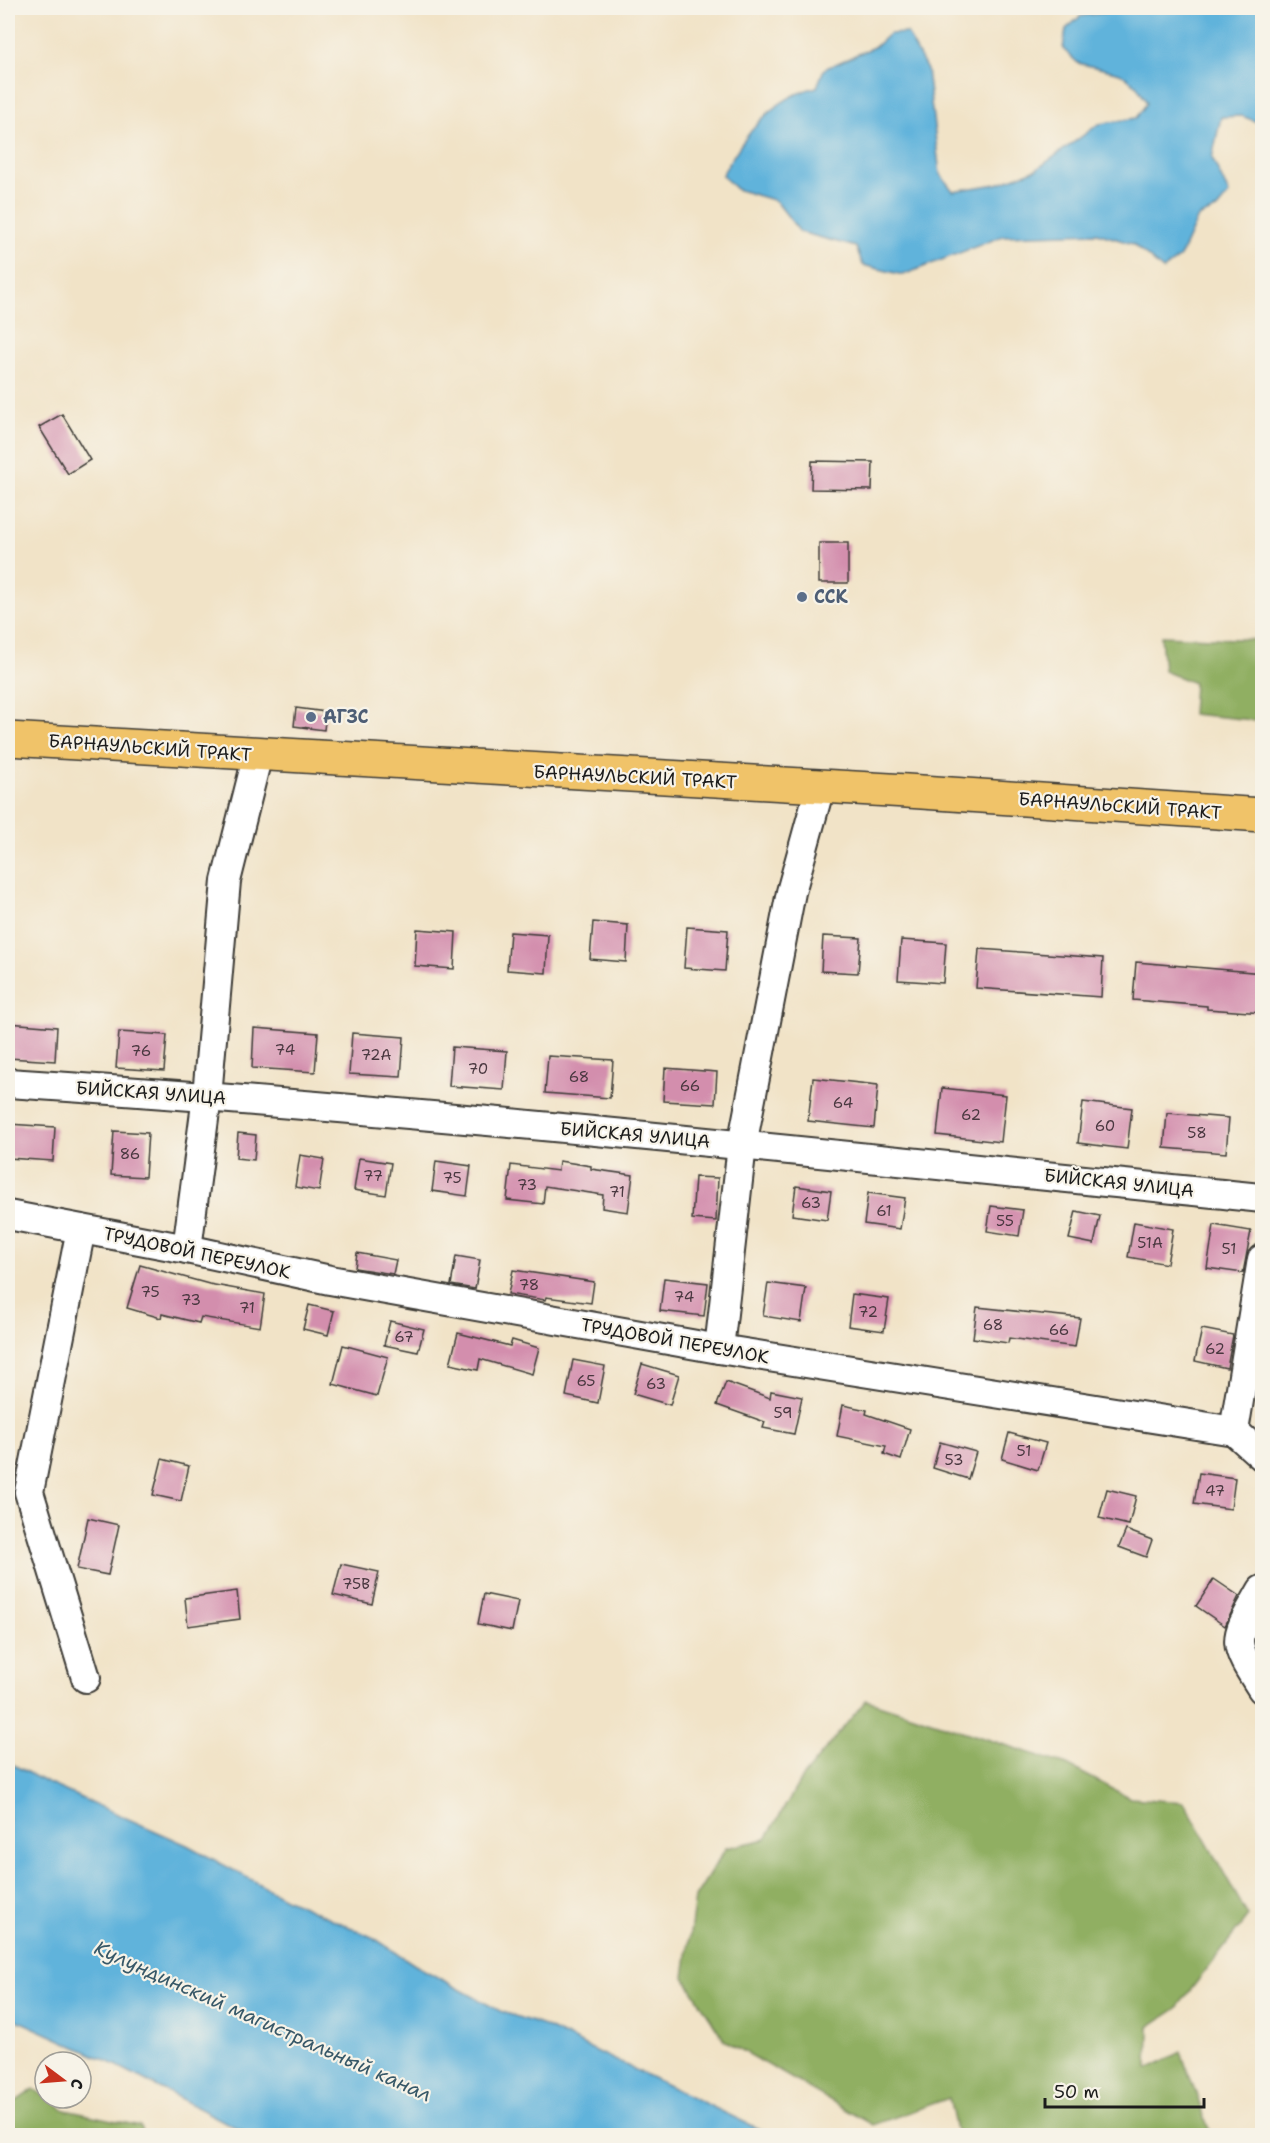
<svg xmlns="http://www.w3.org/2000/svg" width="1270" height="2143" font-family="'Shantell Sans',sans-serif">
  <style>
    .forest { fill: #90af62; stroke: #56663f; stroke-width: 1.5 }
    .water { fill: #60b3db; stroke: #3e687c; stroke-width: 1.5 }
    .building { fill: #d38ead }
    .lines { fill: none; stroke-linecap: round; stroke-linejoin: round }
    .minor-casing { stroke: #3c3a36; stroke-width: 32 }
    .major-casing { stroke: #3c3a36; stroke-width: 36 }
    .minor { stroke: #fff; stroke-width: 28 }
    .major { stroke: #f0c369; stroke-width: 33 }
    .service-dot { fill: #5c6f8a; stroke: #f7f3e8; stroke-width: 2 }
    .labels { text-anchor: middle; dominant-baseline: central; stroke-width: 4.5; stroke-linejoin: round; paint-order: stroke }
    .number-label { font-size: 15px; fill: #4a3840 }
    .service-label { font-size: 18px; font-weight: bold; fill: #4e5e75; stroke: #f7f3e8; text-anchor: start }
    .street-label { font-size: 18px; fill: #1c1c1c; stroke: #f7f3e8 }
    .water-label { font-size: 20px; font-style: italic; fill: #375868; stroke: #f7f3e8 }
  </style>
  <rect width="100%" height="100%" fill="#f7f3e8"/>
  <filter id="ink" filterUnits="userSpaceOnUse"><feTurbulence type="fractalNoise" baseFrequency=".0167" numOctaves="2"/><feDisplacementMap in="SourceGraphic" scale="12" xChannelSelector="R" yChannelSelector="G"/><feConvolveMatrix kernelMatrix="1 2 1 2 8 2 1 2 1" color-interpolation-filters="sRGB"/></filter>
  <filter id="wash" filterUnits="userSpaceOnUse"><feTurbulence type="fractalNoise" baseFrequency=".008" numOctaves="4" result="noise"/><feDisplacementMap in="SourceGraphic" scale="24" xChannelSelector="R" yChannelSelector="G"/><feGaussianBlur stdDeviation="1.35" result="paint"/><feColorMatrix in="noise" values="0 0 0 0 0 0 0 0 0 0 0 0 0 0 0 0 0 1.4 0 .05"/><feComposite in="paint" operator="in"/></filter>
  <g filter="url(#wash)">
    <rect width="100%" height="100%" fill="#f1e3c7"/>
    <g class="forest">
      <polygon points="1161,636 1262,640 1262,721 1192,714 1194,683 1164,671"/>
      <polygon points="866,1700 1067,1765 1130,1798 1184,1802 1248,1916 1176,2009 1149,2027 1148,2069 1181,2052 1211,2135 957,2135 949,2098 873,2125 724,2040 684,1977 695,1897 726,1848 766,1839 801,1779"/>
      <polygon points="34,2089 65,2110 140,2126 143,2135 8,2135 8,2107"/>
    </g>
    <g class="water">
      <path d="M1120 8H1262V124L1242 116 1221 117 1212 158 1229 194 1217 209 1198 217 1180 257 1163 270 1133 244 1097 233 1003 236 903 275 863 265 856 247 800 232 776 201 736 189 722 175C743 137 772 97 817 87L824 69 876 46 889 34 907 33 927 70 940 174 953 191 997 184 1037 169 1099 124 1136 118 1147 103 1137 86 1120 73 1078 63 1063 49 1066 29 1081 16 1117 11Z"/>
      <polygon points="8,1762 45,1782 187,1845 285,1898 374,1938 415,1965 500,2011 544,2026 771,2135 252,2136 118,2066 8,2016"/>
    </g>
    <g id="blocks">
      <g class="building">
        <polygon points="62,414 90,460 68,474 39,427"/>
        <polygon points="812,461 873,462 872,490 811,489"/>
        <rect x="819" y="543" width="29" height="40"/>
        <polygon points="296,708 326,712 324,730 294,726"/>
        <polygon points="593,922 628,925 626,962 590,959"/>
        <polygon points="687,927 728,930 725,971 684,968"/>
        <polygon points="417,929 456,932 454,969 415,966"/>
        <polygon points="510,932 548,935 546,973 507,970"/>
        <polygon points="823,936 861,938 858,973 821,971"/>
        <polygon points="901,940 946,943 943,983 898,980"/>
        <polygon points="979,949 1103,958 1101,997 976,988"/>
        <polygon points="1136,962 1263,973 1263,1013 1207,1009 1207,1006 1133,1000"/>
        <polygon points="8,1023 57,1027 55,1061 8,1058"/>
        <polygon points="254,1028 318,1033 315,1072 252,1068"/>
        <polygon points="119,1032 167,1035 164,1071 116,1068"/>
        <polygon points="352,1033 404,1037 401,1077 349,1074"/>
        <polygon points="452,1047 507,1051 504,1090 449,1086"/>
        <polygon points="548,1056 613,1060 610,1098 545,1093"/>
        <polygon points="665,1068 717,1072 715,1104 663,1101"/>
        <polygon points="813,1078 878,1085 874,1128 808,1121"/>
        <polygon points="942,1088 1006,1095 1001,1142 937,1135"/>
        <polygon points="1083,1102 1132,1108 1127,1149 1078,1143"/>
        <polygon points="1167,1113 1229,1118 1226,1153 1164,1148"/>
        <polygon points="8,1124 55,1127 53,1161 8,1158"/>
        <polygon points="114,1131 148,1133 145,1177 111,1175"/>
        <polygon points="238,1133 256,1135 254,1160 236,1158"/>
        <polygon points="300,1155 324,1159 319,1191 295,1187"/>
        <polygon points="359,1158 391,1163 386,1195 354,1190"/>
        <polygon points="436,1161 471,1166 467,1196 432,1191"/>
        <polygon points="559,1161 591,1166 591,1169 633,1175 628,1212 602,1208 603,1195 545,1186 543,1204 507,1200 511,1165 558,1171"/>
        <polygon points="695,1177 718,1178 716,1221 692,1219"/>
        <polygon points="796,1186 831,1191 827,1220 792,1215"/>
        <polygon points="868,1193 905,1198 900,1229 864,1224"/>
        <polygon points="991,1206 1023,1210 1019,1236 987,1231"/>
        <polygon points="1076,1211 1100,1216 1094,1244 1069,1239"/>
        <polygon points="1134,1222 1173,1229 1167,1264 1128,1257"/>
        <polygon points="1214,1225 1251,1231 1243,1273 1207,1268"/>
        <polygon points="357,1253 396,1260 393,1274 355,1268"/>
        <polygon points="456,1256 480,1260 475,1289 451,1285"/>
        <polygon points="140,1265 209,1284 265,1294 260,1327 201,1317 199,1323 162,1314 161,1318 127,1308"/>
        <polygon points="513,1270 594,1282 591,1303 546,1297 545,1300 508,1294"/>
        <polygon points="664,1278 708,1283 704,1316 660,1311"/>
        <polygon points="768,1283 806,1288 801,1322 763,1316"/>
        <polygon points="852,1294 889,1299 884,1331 848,1326"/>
        <polygon points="309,1305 334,1311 328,1335 303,1329"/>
        <polygon points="977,1307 1080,1318 1075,1347 1009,1338 1008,1343 973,1338"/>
        <polygon points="390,1321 424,1329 418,1352 384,1345"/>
        <polygon points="1202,1329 1233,1335 1227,1368 1195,1361"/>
        <polygon points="458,1333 510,1346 512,1340 539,1348 532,1374 480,1359 478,1370 450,1364"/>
        <polygon points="343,1345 388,1357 377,1396 333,1384"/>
        <polygon points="573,1360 605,1366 598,1403 566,1396"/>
        <polygon points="642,1364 679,1375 670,1405 633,1394"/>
        <polygon points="726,1382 770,1398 771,1391 802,1397 794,1434 763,1428 765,1422 717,1405"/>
        <polygon points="843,1405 867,1410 866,1414 910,1429 901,1460 884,1454 886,1446 837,1436"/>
        <polygon points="1009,1433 1046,1443 1038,1470 1002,1459"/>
        <polygon points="940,1442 976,1452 968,1479 933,1468"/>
        <polygon points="162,1459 189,1466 181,1501 153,1495"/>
        <polygon points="1199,1473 1235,1478 1231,1509 1194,1504"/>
        <polygon points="1107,1489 1136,1496 1129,1525 1099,1518"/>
        <polygon points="88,1518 119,1525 108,1575 77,1569"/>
        <polygon points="1126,1530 1152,1540 1146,1557 1119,1547"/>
        <polygon points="341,1564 379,1572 372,1604 333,1595"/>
        <polygon points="1214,1579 1239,1596 1225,1626 1196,1606"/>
        <polygon points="237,1591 240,1619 188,1626 185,1598"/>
        <polygon points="484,1594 518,1601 512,1631 478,1624"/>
      </g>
    </g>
  </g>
  <g filter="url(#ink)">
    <use href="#blocks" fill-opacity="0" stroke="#3c3a36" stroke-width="1.5"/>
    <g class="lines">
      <defs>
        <g id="minor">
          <path d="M8 1083C427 1110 845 1156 1262 1198"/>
          <polyline points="8,1215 187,1249 330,1280 719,1349 1234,1431 1262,1456"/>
          <polyline points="81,1229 29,1492 86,1678"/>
          <polyline points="187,1249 207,1096 226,881 258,754"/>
          <polyline points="719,1349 742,1145 791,892 820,787"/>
          <polyline points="1234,1431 1262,1259"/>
          <path d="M1262 1590C1233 1641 1230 1639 1262 1689"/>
        </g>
        <polyline id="major" points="8,739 907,791 1262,815"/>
      </defs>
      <use href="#minor" class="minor-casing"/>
      <use href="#major" class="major-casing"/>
      <use href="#minor" class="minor"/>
      <use href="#major" class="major"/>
    </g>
  </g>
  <g class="service-dot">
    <circle cx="802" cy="597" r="6"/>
    <circle cx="311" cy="717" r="6"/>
  </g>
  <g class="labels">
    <g class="number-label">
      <text x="285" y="1050">74</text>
      <text x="141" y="1051">76</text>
      <text x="376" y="1055">72А</text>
      <text x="478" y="1069">70</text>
      <text x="579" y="1077">68</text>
      <text x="690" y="1086">66</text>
      <text x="843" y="1103">64</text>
      <text x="971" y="1115">62</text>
      <text x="1105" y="1126">60</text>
      <text x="1197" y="1133">58</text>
      <text x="130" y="1154">86</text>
      <text x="373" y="1176">77</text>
      <text x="452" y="1178">75</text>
      <text x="527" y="1185">73</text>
      <text x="617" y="1192">71</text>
      <text x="811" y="1203">63</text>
      <text x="884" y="1211">61</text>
      <text x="1005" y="1221">55</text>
      <text x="1150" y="1243">51А</text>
      <text x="1229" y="1249">51</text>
      <text x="529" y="1285">78</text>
      <text x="150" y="1292">75</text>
      <text x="684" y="1297">74</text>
      <text x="191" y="1300">73</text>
      <text x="247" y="1308">71</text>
      <text x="868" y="1312">72</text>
      <text x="993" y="1325">68</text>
      <text x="1059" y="1330">66</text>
      <text x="404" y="1337">67</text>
      <text x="1215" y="1349">62</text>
      <text x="586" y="1381">65</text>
      <text x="656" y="1384">63</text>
      <text x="783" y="1413">59</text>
      <text x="1024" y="1451">51</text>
      <text x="954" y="1460">53</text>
      <text x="1215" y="1491">47</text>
      <text x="356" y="1584">75В</text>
    </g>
    <g class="service-label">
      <text x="814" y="597">ССК</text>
      <text x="323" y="717">АГЗС</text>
    </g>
    <g class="street-label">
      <text transform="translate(150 748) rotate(4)">БАРНАУЛЬСКИЙ ТРАКТ</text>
      <text transform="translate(635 777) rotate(3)">БАРНАУЛЬСКИЙ ТРАКТ</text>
      <text transform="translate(1120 806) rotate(4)">БАРНАУЛЬСКИЙ ТРАКТ</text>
      <text transform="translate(151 1093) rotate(4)">БИЙСКАЯ УЛИЦА</text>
      <text transform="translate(635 1135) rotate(5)">БИЙСКАЯ УЛИЦА</text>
      <text transform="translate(1119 1183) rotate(6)">БИЙСКАЯ УЛИЦА</text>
      <text transform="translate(197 1253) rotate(12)">ТРУДОВОЙ ПЕРЕУЛОК</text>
      <text transform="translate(675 1341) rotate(10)">ТРУДОВОЙ ПЕРЕУЛОК</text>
    </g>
    <g class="water-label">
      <text transform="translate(263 2021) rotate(24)">Кулундинский магистральный канал</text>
    </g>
  </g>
  <rect width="1270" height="2143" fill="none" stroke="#f7f3e8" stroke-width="30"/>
  <g transform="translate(63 2080) rotate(106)"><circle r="28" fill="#f7f3e8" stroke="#9f9d96" stroke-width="1.5"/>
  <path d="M0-4.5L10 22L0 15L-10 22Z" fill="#c8321e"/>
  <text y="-9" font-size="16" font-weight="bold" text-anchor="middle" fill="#1c1c1c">С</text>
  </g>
  <path d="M1045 2098v9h159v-9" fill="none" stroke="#1c1c1c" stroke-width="3"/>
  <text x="1054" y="2098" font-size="18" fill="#1c1c1c" stroke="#f7f3e8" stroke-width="4.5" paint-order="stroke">50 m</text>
</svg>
